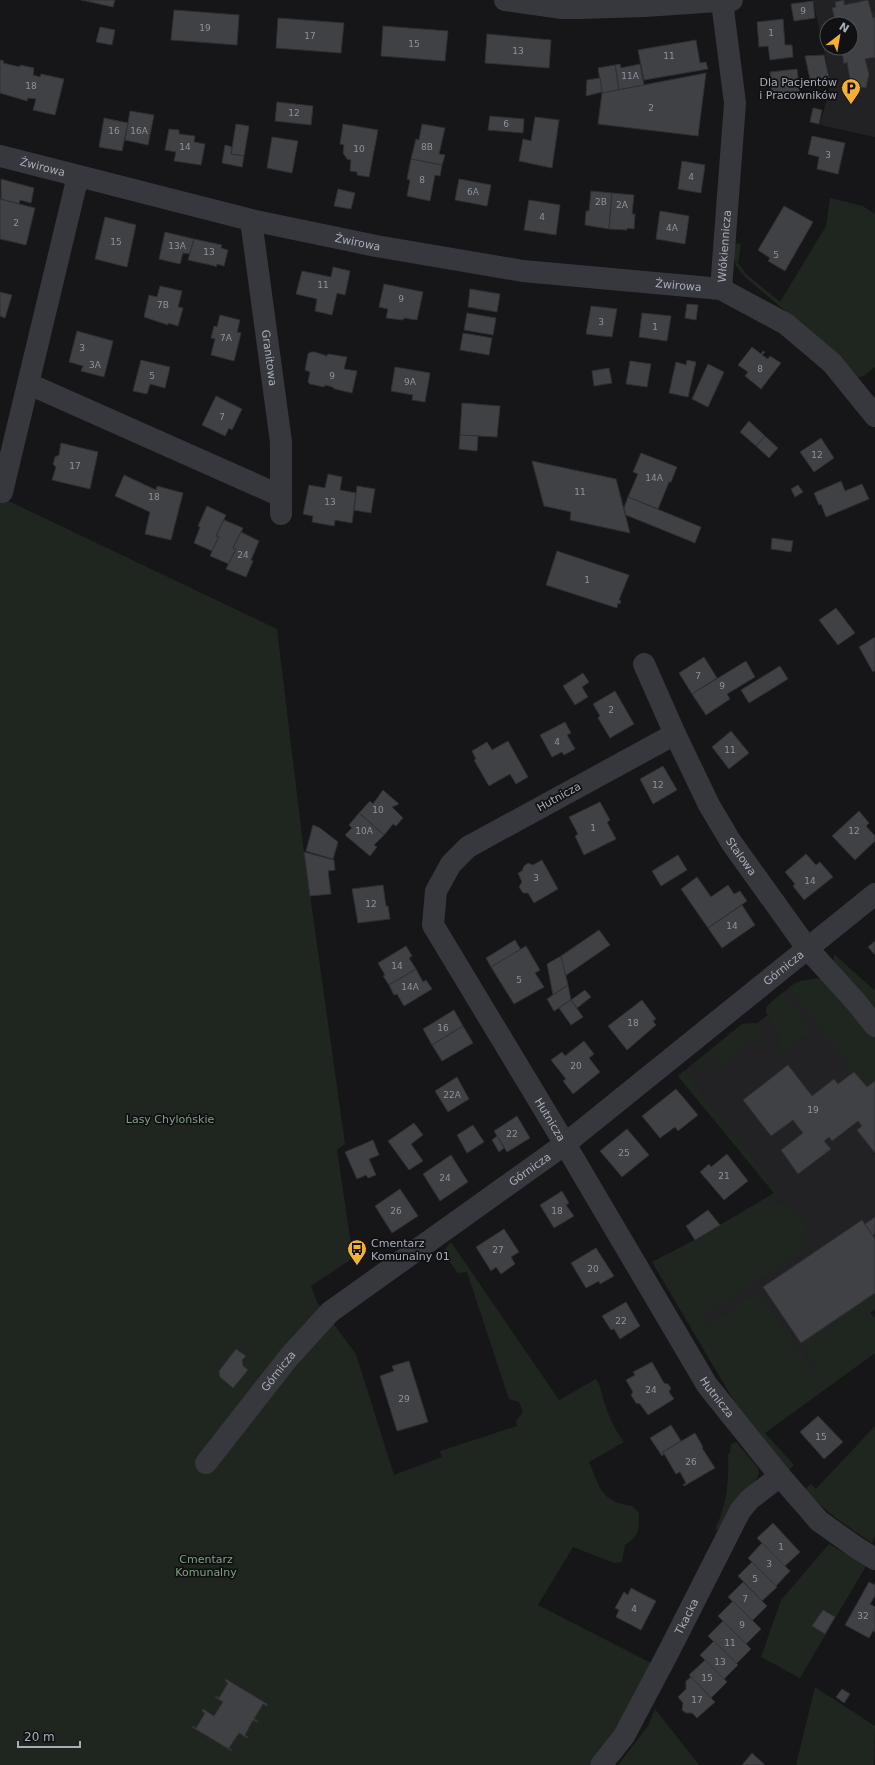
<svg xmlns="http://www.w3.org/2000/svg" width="875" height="1765" font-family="'DejaVu Sans',sans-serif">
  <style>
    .built { fill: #222225; fill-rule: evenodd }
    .green { fill: #1e261f }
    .building { fill: #404145; stroke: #303034 }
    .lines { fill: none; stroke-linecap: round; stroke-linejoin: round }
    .street { stroke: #37383d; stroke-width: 22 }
    .labels { text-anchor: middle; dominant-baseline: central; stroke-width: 3.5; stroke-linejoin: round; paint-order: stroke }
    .number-label { font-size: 9px; fill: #8e929b }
    .poi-label { font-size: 11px; fill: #a8adb8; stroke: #111113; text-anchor: end }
    .street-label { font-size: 11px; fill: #a8adb8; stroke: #111113 }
    .park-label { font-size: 11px; fill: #7fa381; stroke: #111113 }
  </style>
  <rect width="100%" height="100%" fill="#161618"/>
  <g class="built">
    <path d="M813 0H875V137L820 125 831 82ZM827 24H851V48H827Z"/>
    <polygon points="795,983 875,1038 875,1309 870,1313 875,1318 875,1353 764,1433 652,1262 695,1240 774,1193 678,1076 742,1024 757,1023 768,1015 766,1012 767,1006"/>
  </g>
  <g class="green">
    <polygon points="830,198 863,206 875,214 875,367 864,376 856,378 809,331 745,277 736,266 734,259 734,243 741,244 738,263 746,274 780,302 826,226"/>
    <path d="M0 497 277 629 304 852 345 1144 337 1150 353 1258 311 1286 317 1302 356 1354 394 1475 442 1457 440 1451 517 1426 516 1421 523 1412 519 1402 509 1399 467 1272 458 1273 448 1260 445 1249 451 1242 559 1400 596 1379C601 1387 602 1394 604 1402 609 1417 615 1430 624 1442L589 1462C601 1489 600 1501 632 1506L639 1513C639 1529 640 1536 625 1545L622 1562 614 1563 573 1547 538 1605 651 1663 615 1735 589 1765H0Z"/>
    <polygon points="834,954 875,991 875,1019 833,964"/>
    <polygon points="817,978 826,981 875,1033 875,1081 867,1087 855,1072 853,1073 789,987 800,981"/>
    <path d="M783 992 812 1031 773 1060C789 1034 777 1034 766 1012L767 1006Z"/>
    <path d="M757 1023C762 1033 765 1039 758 1048L753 1040 710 1074 708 1071 721 1061 715 1052 702 1063 705 1068 704 1069 698 1068 694 1063 742 1024Z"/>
    <polygon points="684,1071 775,1188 776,1193 773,1198 779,1206 786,1201 808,1231 800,1237 806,1248 701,1318 707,1327 758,1292 798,1351 800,1350 815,1371 818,1368 801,1343 875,1293 875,1309 870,1313 875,1318 875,1353 765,1433 794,1465 789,1470 734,1401 652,1262 695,1240 774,1193 678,1076"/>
    <path d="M875 1426V1537L872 1543C849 1527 823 1511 805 1489L811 1484 816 1489Z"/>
    <path d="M736 1442 758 1468 759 1474 756 1480 719 1530 715 1529C727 1505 729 1481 728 1454L730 1453 731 1444Z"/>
    <polygon points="829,1544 866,1566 800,1678 761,1657 781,1600"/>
    <polygon points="815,1687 875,1726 874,1765 796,1765"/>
    <polygon points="655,1709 699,1765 618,1765 648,1726"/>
  </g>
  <g class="building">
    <polygon points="81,0 115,0 113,7"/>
    <polygon points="844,0 844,5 868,0 873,18 875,17 875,57 865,59 869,74 866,88 848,85 850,79 847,62 844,64 841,48 851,48 851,24 836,24 832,8 836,7 835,2"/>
    <polygon points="813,1 815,18 794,21 791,4"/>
    <polygon points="174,10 239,15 237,45 171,40"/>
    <polygon points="278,18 344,23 341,53 276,48"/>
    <polygon points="783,19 785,45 792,45 793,57 770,60 768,46 759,47 757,22"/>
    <polygon points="383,26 448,31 445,61 381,56"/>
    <polygon points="100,27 115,30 112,45 96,42"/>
    <polygon points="487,34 551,40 549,68 485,63"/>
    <polygon points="696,40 700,63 706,62 708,69 644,80 638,50"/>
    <polygon points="824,55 830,82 811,84 805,56"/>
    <polygon points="0,60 4,61 3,63 20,67 20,65 34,68 33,75 40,77 41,74 64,79 55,115 33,110 36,99 28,98 27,101 0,93"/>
    <polygon points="620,64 621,68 640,64 644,85 619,90 615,65"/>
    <polygon points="615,65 619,90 602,93 598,68"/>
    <polygon points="797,69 800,95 772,98 770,72"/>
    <polygon points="706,73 698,136 598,124 602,93"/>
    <polygon points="600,78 602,92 586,96 587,80"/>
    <polygon points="277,102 313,106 311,125 275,121"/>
    <polygon points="813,108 822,110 819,124 810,122"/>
    <polygon points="130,111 154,115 148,145 125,140"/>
    <polygon points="490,116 524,119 523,133 488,130"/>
    <polygon points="535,117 559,120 552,168 519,161 523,139 531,141"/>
    <polygon points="104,118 128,123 122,151 99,147"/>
    <polygon points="236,124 249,126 244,156 231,154"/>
    <polygon points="343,124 378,130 369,177 357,175 357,172 350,171 351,160 347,159 343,153 344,145 340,144"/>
    <polygon points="422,124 445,128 439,154 445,155 442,165 411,159 416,139 419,140"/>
    <polygon points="169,129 179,130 179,134 195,136 194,142 205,144 201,165 174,161 176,152 165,150"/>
    <polygon points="812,136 845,143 838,174 817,169 819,157 808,154"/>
    <polygon points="272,137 298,141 292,173 267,168"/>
    <polygon points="225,145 232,147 231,154 244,156 242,167 222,163"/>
    <polygon points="411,159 442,165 440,176 435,175 430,201 407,196 410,180 407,179"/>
    <polygon points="682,161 705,165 701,193 678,189"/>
    <polygon points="1,179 34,188 31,203 20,200 19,204 1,199"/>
    <polygon points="459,179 491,185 487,206 455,200"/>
    <polygon points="338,189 355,193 351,209 334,206"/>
    <polygon points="591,191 612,193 609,229 585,225 586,211 589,211"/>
    <polygon points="612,193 634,195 632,214 635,214 634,229 627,228 627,230 609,229"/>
    <polygon points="0,199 35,208 26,245 0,239"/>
    <polygon points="529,200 560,205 556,235 524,230"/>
    <polygon points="784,206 813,222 785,271 768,261 770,258 758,250"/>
    <polygon points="660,211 689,216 685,244 656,239"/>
    <polygon points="105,217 136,225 127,267 95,259"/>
    <polygon points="165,232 194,239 190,254 183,253 180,264 159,259"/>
    <polygon points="194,239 222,245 221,248 228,250 224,266 217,264 216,267 215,266 188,260"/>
    <polygon points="333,267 350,271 345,295 337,293 332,315 315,311 317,299 296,294 302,271 331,277"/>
    <polygon points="384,284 423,292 417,320 404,318 403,320 386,318 388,309 379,307"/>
    <polygon points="160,286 182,291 178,307 183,308 178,326 168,323 168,325 144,317 149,295 157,297"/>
    <polygon points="470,289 500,294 497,312 468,307"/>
    <polygon points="0,292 12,295 5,318 0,316"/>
    <polygon points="687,304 698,305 696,320 685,318"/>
    <polygon points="591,306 617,309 612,337 586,334"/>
    <polygon points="467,313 496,318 493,335 464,330"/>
    <polygon points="642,313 671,316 667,341 639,337"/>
    <polygon points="220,315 240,320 237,332 241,333 234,361 211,355 215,339 211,338 214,326 217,327"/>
    <polygon points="77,331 113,341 104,377 81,371 83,366 69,362"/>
    <polygon points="463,333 492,338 489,355 460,350"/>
    <polygon points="752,347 761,354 763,351 765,352 762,355 768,359 770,356 781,363 761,389 745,376 748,372 738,365"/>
    <polygon points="311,352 315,352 327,356 328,354 347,357 344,369 357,371 352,393 335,389 332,387 325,385 324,387 310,384 308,382 310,372 305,370 308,354"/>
    <polygon points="141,360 170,367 165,388 150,384 147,394 133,391"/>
    <polygon points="687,360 696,362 688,397 669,393 676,362 686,365"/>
    <polygon points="630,361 651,364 647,387 626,384"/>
    <polygon points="708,364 724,372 708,407 692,399"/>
    <polygon points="395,367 430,373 425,402 412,400 413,395 391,391"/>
    <polygon points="609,368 612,383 594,386 592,371"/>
    <polygon points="216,396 242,409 232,430 229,428 225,436 202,425"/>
    <polygon points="462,403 500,406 497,437 460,435"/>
    <polygon points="749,421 765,436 756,446 740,432"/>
    <polygon points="460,435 478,436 477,451 459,449"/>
    <polygon points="765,436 778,448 769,458 756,446"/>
    <polygon points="821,438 834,458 814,472 800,452"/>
    <polygon points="61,443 98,452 90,489 52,480 56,467 53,464 55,457 59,455"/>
    <polygon points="641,453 677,467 671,482 669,482 658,509 628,497 638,474 633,472"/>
    <polygon points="532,461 616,479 630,533 570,520 571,512 544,506"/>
    <polygon points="328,474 342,477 340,490 356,493 352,523 335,520 334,526 312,522 313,516 303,514 309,485 325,488"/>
    <polygon points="124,475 156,490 157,486 183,493 171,540 145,534 150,512 115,496"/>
    <polygon points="841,481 845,491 862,484 869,499 826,517 821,504 819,505 814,493"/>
    <polygon points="798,485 803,492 795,497 791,489"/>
    <polygon points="357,486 375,489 371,513 354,510"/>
    <polygon points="628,497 701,527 695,543 626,515 624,508"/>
    <polygon points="207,506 226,515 216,536 219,536 212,551 194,543 200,527 198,526"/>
    <polygon points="224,520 243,528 233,548 236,549 229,564 210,556 219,536 216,536"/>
    <polygon points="241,532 259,541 251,560 253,561 246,577 226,569 236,549 233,548"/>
    <polygon points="772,538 793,541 791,552 771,549"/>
    <polygon points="557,551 629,575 619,600 621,601 620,604 618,603 617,608 546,585"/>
    <polygon points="836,608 855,633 838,645 819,620"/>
    <polygon points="875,637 875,670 873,672 859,647"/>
    <polygon points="704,657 717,678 692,694 679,673"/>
    <polygon points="746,661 755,677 727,694 730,699 706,715 692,694"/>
    <polygon points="780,666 788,679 749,703 741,690"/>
    <polygon points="583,673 589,682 582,687 588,697 575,705 563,686"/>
    <polygon points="615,691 634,724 610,738 598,718 600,716 593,704"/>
    <polygon points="565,722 571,733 567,735 575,749 564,755 562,752 552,757 540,735"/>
    <polygon points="731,731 749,753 729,769 712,747"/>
    <polygon points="508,741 528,777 516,784 510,774 489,786 474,760 476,759 472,751 487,742 492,750"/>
    <polygon points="663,766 677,790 653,804 640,779"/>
    <polygon points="383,790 399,804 392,807 403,818 396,826 393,824 384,835 359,813 370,801 373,804"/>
    <polygon points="600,802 610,820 607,822 616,839 584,855 575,836 578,834 569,817"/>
    <polygon points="859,811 869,823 866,826 875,836 875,841 855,860 832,836"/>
    <polygon points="359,813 384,835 374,845 377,847 370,856 345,835 352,828 349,825"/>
    <polygon points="313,825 320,828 338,842 333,859 306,851"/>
    <polygon points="304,852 334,860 335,870 328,871 331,894 310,896"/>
    <polygon points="806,854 816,865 820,862 833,877 804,900 793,886 795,884 785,872"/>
    <polygon points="678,855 687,870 661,886 652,871"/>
    <polygon points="542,860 558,889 534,903 528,893 523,893 519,887 522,882 518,873 522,871 524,866 528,863 533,865"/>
    <polygon points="697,877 711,897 728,885 734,894 740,891 747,901 708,928 681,889"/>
    <polygon points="383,885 386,906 388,906 390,919 358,923 352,889"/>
    <polygon points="742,905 755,925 722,948 708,928"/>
    <polygon points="599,930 610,945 565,976 561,956"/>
    <polygon points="515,940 521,950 491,967 486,958"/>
    <polygon points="875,941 875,955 868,947"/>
    <polygon points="406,946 412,956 409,958 416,969 389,985 383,976 385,975 378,963"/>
    <polygon points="526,946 540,970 535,973 544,987 514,1004 491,967"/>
    <polygon points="561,956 568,985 553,995 547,964"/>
    <polygon points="416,969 423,982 426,980 432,989 404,1006 397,994 394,995 389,985"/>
    <polygon points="568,985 571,1000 554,1011 547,999"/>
    <polygon points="585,990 591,997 577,1008 571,1000"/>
    <polygon points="571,1000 583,1017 571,1025 559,1008"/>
    <polygon points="642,1000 656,1019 653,1021 656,1025 627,1050 608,1026"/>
    <polygon points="454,1010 463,1026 432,1045 423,1029"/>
    <polygon points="463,1026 473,1043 442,1061 432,1045"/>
    <polygon points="584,1041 594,1054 589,1058 600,1072 573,1094 563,1081 566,1079 551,1060 562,1052 565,1056"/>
    <polygon points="788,1065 812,1096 834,1079 838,1084 854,1072 867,1087 875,1081 875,1153 857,1130 862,1126 858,1121 832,1141 829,1137 824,1141 831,1149 798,1174 781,1150 803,1133 793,1120 771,1136 743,1100"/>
    <polygon points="457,1077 469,1099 448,1112 435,1091"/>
    <polygon points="676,1089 698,1115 678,1131 675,1127 660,1138 642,1116"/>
    <polygon points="517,1116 530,1138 507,1152 494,1131"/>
    <polygon points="414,1123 423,1135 411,1144 423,1161 409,1170 388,1141"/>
    <polygon points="473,1125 484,1142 467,1153 457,1135"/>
    <polygon points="627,1129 649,1155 622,1177 600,1151"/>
    <polygon points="497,1136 504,1148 499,1152 492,1140"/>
    <polygon points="373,1140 379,1155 369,1159 376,1175 368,1178 366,1175 357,1179 345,1152"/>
    <polygon points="727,1154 748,1181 724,1200 700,1172 709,1164 711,1167"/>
    <polygon points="451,1155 468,1182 440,1201 423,1174"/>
    <polygon points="400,1189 418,1216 392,1233 375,1206"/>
    <polygon points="562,1191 569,1203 566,1205 574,1216 554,1228 540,1205"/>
    <polygon points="708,1210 720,1225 695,1240 686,1226"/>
    <polygon points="875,1217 875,1234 872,1236 865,1224"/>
    <polygon points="862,1220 875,1239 875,1293 801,1343 763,1287"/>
    <polygon points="504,1229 519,1252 511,1257 515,1264 501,1274 496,1267 491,1271 476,1247"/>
    <polygon points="596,1248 614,1276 600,1284 599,1281 586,1288 571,1263"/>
    <polygon points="626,1302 640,1326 620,1339 614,1329 611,1330 602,1316"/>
    <polygon points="236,1349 246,1356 242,1360 243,1366 248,1370 233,1388 220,1377 219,1371"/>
    <polygon points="409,1361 428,1422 397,1431 380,1376 394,1371 392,1366"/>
    <polygon points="652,1362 664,1383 668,1384 671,1388 669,1392 674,1399 648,1415 640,1404 636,1403 631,1395 633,1392 626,1380 635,1375 633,1372"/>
    <polygon points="818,1416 843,1442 824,1459 800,1432"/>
    <polygon points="671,1425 681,1441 663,1452 664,1454 662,1456 650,1438"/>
    <polygon points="695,1433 703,1447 702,1448 715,1468 684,1486 683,1485 686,1483 680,1472 676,1474 663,1452"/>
    <polygon points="773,1523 800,1552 785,1566 757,1538"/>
    <polygon points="762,1543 790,1571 776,1586 748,1558"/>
    <polygon points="752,1562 777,1587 762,1601 738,1576"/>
    <polygon points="743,1582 767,1606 752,1621 728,1597"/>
    <polygon points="869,1582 875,1585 875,1596 870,1604 875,1607 875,1632 873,1631 869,1638 845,1625"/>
    <polygon points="631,1588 656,1601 641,1630 616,1617 619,1610 615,1608 624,1592 628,1595"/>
    <polygon points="733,1601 761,1629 746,1644 718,1616"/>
    <polygon points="823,1610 835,1617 825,1634 812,1626"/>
    <polygon points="723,1621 751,1649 736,1664 708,1636"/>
    <polygon points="714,1641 738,1665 724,1679 700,1655"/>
    <polygon points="705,1660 727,1682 711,1698 689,1675"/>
    <polygon points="691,1677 715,1702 697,1718 692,1713 686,1713 682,1710 683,1703 678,1697 686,1689 686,1681"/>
    <polygon points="226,1679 267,1704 267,1706 263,1704 254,1719 258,1721 257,1722 253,1720 245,1735 248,1737 247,1738 239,1733 229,1748 232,1750 232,1751 192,1727 193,1726 196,1728 205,1713 202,1711 203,1709 214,1716 223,1702 215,1697 216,1696 219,1698 228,1683 225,1681"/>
    <polygon points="842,1689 850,1694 844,1703 836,1697"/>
    <polygon points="752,1753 765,1765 742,1765"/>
  </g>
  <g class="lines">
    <g class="street">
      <polyline points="505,0 562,8 579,8 645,6 732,0"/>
      <path id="s1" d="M0 156 251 220 376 246 523 271 721 289 786 324 832 363 875 416"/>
      <path id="s2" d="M251 220 281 442V514"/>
      <path id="s3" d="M721 289 735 103 722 2"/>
      <polyline points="29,384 281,496"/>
      <polyline points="2,492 78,176"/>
      <path id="s4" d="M644 664 675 734 709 805 731 842 807 948 856 1002 875 1026"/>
      <path id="s5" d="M675 734 468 847 451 864 436 891 433 925 565 1144 707 1385 780 1476 819 1521 857 1548 875 1559"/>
      <path id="s6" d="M206 1463 289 1357 330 1312 565 1144 875 894"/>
      <path id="s7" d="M601 1765 624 1736 669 1651 740 1511 749 1500 780 1476"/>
    </g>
  </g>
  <defs>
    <symbol id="parking-pin" viewBox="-11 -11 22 30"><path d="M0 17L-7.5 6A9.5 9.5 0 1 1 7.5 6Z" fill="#f2b134" stroke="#111113"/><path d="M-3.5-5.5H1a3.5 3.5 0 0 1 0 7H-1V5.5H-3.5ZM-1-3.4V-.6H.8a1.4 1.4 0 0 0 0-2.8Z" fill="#111"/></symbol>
    <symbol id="bus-pin" viewBox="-11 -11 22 30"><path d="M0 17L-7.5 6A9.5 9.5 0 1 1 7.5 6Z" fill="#f2b134" stroke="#111113"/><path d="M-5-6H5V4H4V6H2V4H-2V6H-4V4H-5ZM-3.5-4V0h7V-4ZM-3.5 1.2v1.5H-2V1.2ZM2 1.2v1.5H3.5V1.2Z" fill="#111"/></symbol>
  </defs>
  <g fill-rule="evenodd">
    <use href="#parking-pin" x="840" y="77" width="22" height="30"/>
    <use href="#bus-pin" x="346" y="1238" width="22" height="30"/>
  </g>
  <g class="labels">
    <g class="number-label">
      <text x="803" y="11">9</text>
      <text x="205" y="28">19</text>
      <text x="771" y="33">1</text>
      <text x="310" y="36">17</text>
      <text x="414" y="44">15</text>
      <text x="518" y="51">13</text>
      <text x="669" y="56">11</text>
      <text x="630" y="76">11A</text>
      <text x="31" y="86">18</text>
      <text x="651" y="108">2</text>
      <text x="294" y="113">12</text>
      <text x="506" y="124">6</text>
      <text x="114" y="131">16</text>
      <text x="139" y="131">16A</text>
      <text x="185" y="147">14</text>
      <text x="427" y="147">8B</text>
      <text x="359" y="149">10</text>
      <text x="828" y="155">3</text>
      <text x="691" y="177">4</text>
      <text x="422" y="180">8</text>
      <text x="473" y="192">6A</text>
      <text x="601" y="202">2B</text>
      <text x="622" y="205">2A</text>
      <text x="542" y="217">4</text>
      <text x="16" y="223">2</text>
      <text x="672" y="228">4A</text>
      <text x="116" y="242">15</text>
      <text x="177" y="246">13A</text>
      <text x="209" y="252">13</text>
      <text x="776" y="255">5</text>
      <text x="323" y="285">11</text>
      <text x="401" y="299">9</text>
      <text x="163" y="305">7B</text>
      <text x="601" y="322">3</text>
      <text x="655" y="327">1</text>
      <text x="226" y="338">7A</text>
      <text x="82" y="348">3</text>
      <text x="95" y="365">3A</text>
      <text x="760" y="369">8</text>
      <text x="152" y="376">5</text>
      <text x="332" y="376">9</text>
      <text x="410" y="382">9A</text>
      <text x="222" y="417">7</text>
      <text x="817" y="455">12</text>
      <text x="75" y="466">17</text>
      <text x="654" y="478">14A</text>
      <text x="580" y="492">11</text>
      <text x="154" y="497">18</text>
      <text x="330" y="502">13</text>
      <text x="243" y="555">24</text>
      <text x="587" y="580">1</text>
      <text x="698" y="676">7</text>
      <text x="722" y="686">9</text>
      <text x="611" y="710">2</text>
      <text x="557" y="742">4</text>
      <text x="730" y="750">11</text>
      <text x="658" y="785">12</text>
      <text x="378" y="810">10</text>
      <text x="593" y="828">1</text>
      <text x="364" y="831">10A</text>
      <text x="854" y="831">12</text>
      <text x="536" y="878">3</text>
      <text x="810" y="881">14</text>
      <text x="371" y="904">12</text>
      <text x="732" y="926">14</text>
      <text x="397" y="966">14</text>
      <text x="519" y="980">5</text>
      <text x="410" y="987">14A</text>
      <text x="633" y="1023">18</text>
      <text x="443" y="1028">16</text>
      <text x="576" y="1066">20</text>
      <text x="452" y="1095">22A</text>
      <text x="813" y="1110">19</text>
      <text x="512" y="1134">22</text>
      <text x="624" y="1153">25</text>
      <text x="724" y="1176">21</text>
      <text x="445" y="1178">24</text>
      <text x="396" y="1211">26</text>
      <text x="557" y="1211">18</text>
      <text x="498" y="1250">27</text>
      <text x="593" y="1269">20</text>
      <text x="621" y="1321">22</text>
      <text x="651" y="1390">24</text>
      <text x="404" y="1399">29</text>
      <text x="821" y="1437">15</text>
      <text x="691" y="1462">26</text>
      <text x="781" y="1547">1</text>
      <text x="769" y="1564">3</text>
      <text x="755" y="1579">5</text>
      <text x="745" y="1599">7</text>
      <text x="634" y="1609">4</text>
      <text x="863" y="1616">32</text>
      <text x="742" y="1625">9</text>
      <text x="730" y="1643">11</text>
      <text x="720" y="1662">13</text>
      <text x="707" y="1678">15</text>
      <text x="697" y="1700">17</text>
    </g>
    <g class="poi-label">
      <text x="837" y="82">Dla Pacjentów<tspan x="837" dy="13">i Pracowników</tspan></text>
      <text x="371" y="1243" text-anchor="start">Cmentarz<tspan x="371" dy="13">Komunalny 01</tspan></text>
    </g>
    <g class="street-label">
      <text stroke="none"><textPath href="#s1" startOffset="44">Żwirowa</textPath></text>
      <text stroke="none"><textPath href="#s1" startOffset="368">Żwirowa</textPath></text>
      <text stroke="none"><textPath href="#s3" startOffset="43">Włókiennicza</textPath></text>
      <text stroke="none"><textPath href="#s1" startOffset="692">Żwirowa</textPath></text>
      <text stroke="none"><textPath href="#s2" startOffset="139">Granitowa</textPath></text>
      <text transform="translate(559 797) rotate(-29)">Hutnicza</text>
      <text stroke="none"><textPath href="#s4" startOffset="216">Stalowa</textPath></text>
      <text stroke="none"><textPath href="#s6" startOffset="765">Górnicza</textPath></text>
      <text stroke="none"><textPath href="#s5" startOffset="552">Hutnicza</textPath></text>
      <text stroke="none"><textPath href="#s6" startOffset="441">Górnicza</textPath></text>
      <text stroke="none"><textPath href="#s6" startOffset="117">Górnicza</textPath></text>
      <text stroke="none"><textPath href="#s5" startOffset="876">Hutnicza</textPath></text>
      <text stroke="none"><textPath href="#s7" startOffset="172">Tkacka</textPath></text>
    </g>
    <g class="park-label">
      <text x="170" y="1119">Lasy Chylońskie</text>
      <text x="206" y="1559">Cmentarz<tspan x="206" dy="13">Komunalny</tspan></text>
    </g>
  </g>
  <g transform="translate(839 36) rotate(31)"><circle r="19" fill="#111113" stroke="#4d4f55"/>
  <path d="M0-3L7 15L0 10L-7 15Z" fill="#f2b134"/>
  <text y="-6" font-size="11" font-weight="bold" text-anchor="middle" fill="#a8adb8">N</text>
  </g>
  <path d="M18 1741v6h62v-6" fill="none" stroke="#a8adb8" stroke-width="2"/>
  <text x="24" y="1741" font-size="12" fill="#a8adb8" stroke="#111113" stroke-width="3" paint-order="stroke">20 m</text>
</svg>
